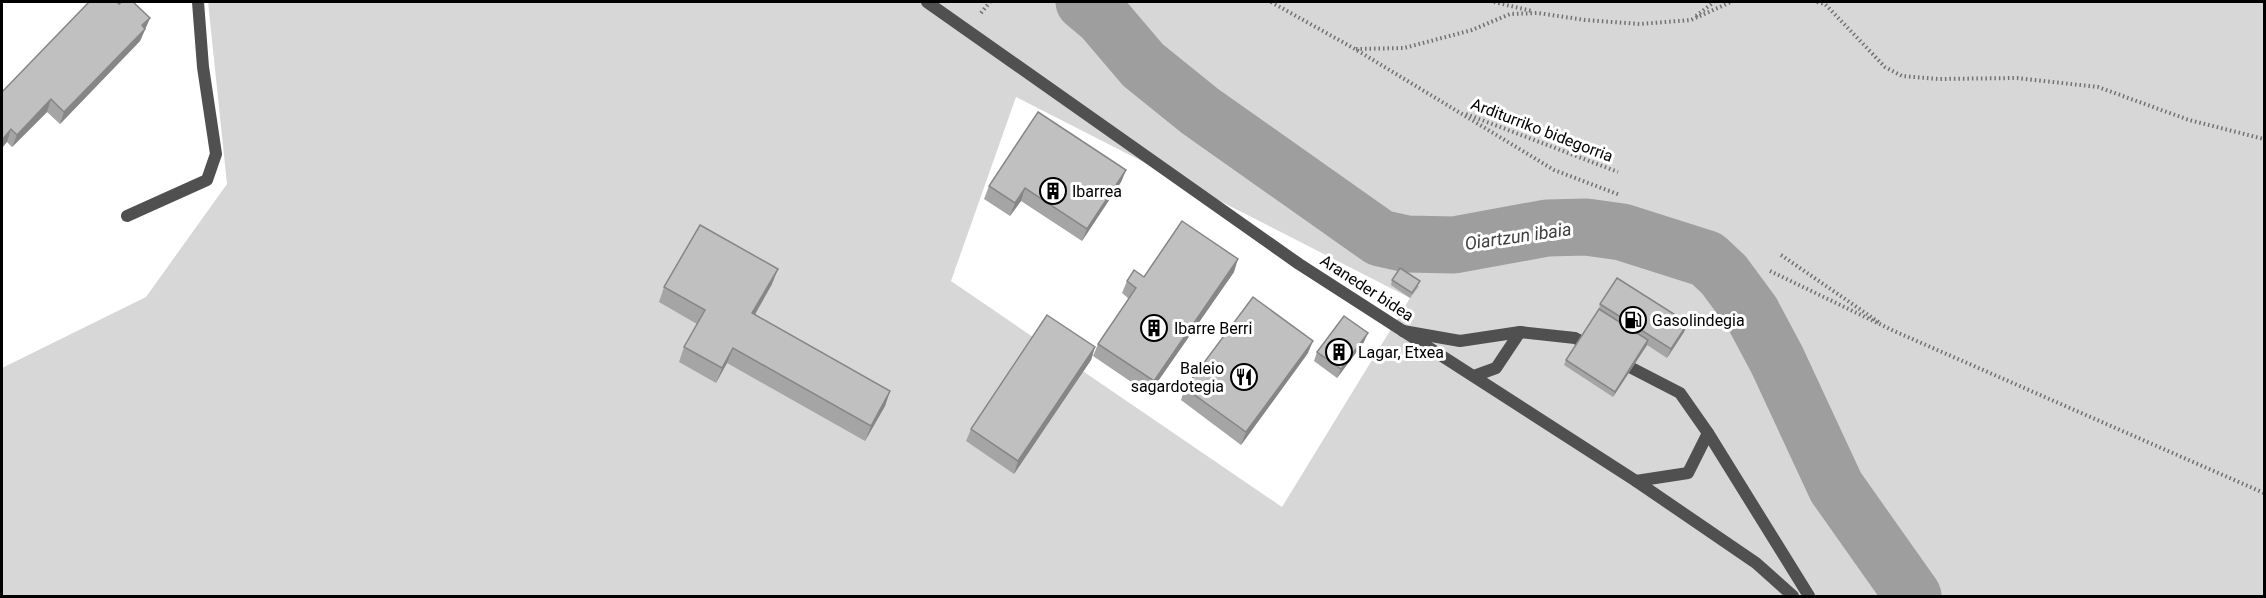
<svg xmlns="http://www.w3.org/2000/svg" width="2266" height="598" font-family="Roboto,sans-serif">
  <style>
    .green { fill: #d7d7d7; fill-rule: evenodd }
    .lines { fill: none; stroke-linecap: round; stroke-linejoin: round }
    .river { stroke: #9e9e9e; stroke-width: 57 }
    .path { stroke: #727272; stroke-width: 4; stroke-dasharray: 1.5 3; stroke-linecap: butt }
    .service { stroke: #505050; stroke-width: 12 }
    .tertiary { stroke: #505050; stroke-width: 12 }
    .wall { fill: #a5a5a5 }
    .shaded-wall { fill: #868686 }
    .building { fill: #c0c0c0; stroke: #868686; stroke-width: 1.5 }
    .labels { text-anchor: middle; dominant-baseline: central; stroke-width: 6; stroke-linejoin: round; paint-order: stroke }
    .street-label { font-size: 16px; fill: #000; stroke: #fff }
    .poi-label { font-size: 16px; fill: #000; stroke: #fff; text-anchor: start }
    .water-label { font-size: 18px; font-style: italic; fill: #3f3f3f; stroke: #fff }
  </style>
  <rect width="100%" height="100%" fill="#fff"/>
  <path class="green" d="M208 2H2264V596H2V368L146 297 227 184ZM1016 97 1410 298 1282 507 951 281Z"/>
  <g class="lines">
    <polyline class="river" points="1084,2 1103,18 1143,65 1200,111 1380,238 1407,244 1454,245 1547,228 1586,227 1622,232 1707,259 1724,275 1752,313 1777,360 1836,487 1913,596"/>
    <g class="path">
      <polyline points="1271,2 1355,49 1554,170 1620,195"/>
      <polyline points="1494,2 1532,11"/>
      <polyline points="1817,2 1825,4 1885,67 1902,76 1938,79 2017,78 2098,87 2189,120 2264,139"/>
      <polyline points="981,13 990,2"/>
      <polyline points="1696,16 1714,2"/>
      <polyline points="1356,49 1404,48 1472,30 1510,14 1538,13 1585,20 1640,24 1691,20 1731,2"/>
      <polyline points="1466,114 1618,172"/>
      <polyline points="1781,255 1880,323"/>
      <polyline points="1770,271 1894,331 2264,493"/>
    </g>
    <g class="service">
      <polyline points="127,216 207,180 216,154 203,67 198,2"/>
      <polyline points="1403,331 1460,341 1520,332 1575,338 1592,347"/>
      <polyline points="1618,361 1680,393 1708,433 1809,596"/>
      <polyline points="1474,376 1496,368 1520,332"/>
      <polyline points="1636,481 1688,473 1708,433"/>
    </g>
    <polyline class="tertiary" points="927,2 1299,264 1636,481 1756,563 1793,596"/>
  </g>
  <g class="wall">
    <polygon points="119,4 150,18 140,41 60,124 47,112 12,147 7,142 2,92"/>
    <polygon points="1126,170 1121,182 1082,241 1021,201 1010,216 984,199 989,186"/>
    <polygon points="1234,272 1149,394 1093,356 1098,344 1129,299 1122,293 1127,281 1144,277"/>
    <polygon points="1392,280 1419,286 1410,298 1391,285"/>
    <polygon points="772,284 755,315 890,391 885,406 865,441 727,363 716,383 679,362 684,347 697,324 659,302 664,287"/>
    <polygon points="1600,304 1684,332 1667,358 1647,345 1613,397 1564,365 1566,360 1599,309"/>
    <polygon points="1364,342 1337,378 1314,361 1317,352"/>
    <polygon points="1095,347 1091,360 1014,474 966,441 971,429"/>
    <polygon points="1308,353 1241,445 1181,400 1185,388"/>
  </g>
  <g class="shaded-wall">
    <polygon points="150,18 140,41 60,124 64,112"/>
    <polygon points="51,99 47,112 12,147 17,135"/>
    <polygon points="11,129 7,142 2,148 2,140"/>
    <polygon points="1126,170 1121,182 1082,241 1087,229"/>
    <polygon points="1025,188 1021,201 1010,216 1015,203"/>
    <polygon points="1238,259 1234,272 1149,394 1154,381"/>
    <polygon points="778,269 772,284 747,328 752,313"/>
    <polygon points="1688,323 1684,332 1667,358 1671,349"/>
    <polygon points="1368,333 1364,342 1337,378 1341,369"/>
    <polygon points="1648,340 1647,345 1613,397 1615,392"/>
    <polygon points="1313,341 1308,353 1241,445 1246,432"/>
    <polygon points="1095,347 1091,360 1014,474 1018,461"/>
    <polygon points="733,348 727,363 716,383 722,368"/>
    <polygon points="890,391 885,406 865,441 871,426"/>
  </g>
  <g class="building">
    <polygon points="89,2 117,2 119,4 122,2 133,2 150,18 142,25 145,29 64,112 51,99 17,135 11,129 2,140 2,92"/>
    <polygon points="1038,112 1126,170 1087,229 1025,188 1015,203 989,186"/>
    <polygon points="1182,221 1238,259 1154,381 1098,344 1136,288 1127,281 1134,270 1144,277"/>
    <polygon points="700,225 778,269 752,313 890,391 871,426 733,348 722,368 684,347 705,310 664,287"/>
    <polygon points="1400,268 1420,281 1412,293 1392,280"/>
    <polygon points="1617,278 1688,323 1671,349 1600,304"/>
    <polygon points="1253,297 1313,341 1246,432 1185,388"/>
    <polygon points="1599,309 1648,340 1615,392 1566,360"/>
    <polygon points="1047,315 1095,347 1018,461 971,429"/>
    <polygon points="1344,316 1368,333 1341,369 1317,352"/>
  </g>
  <defs>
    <symbol id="building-ring" viewBox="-11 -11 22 22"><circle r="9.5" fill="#fff" stroke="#000" stroke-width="1.5"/><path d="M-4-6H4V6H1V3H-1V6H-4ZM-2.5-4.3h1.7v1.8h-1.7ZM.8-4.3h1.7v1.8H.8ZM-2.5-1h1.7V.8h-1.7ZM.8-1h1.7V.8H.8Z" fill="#000"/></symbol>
    <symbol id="fuel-ring" viewBox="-11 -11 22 22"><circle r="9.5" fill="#fff" stroke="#000" stroke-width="1.5"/><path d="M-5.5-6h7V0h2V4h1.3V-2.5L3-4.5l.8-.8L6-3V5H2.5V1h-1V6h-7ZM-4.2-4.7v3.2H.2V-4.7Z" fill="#000"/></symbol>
    <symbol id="restaurant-ring" viewBox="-11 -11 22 22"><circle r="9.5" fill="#fff" stroke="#000" stroke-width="1.5"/><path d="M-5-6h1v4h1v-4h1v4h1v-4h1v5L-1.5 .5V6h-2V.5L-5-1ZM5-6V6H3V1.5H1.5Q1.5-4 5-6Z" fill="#000"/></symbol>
  </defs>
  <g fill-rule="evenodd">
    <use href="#building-ring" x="1038" y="176" width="30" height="30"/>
    <use href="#fuel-ring" x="1618" y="305" width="30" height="30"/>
    <use href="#building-ring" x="1139" y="313" width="30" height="30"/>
    <use href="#building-ring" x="1324" y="337" width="30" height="30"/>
    <use href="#restaurant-ring" x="1229" y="362" width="30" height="30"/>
  </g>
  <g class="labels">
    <g class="street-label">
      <text transform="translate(1542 130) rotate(21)">Arditurriko bidegorria</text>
      <text transform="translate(1367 288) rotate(33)">Araneder bidea</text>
    </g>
    <g class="poi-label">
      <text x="1072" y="191">Ibarrea</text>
      <text x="1652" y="320">Gasolindegia</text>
      <text x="1174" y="328">Ibarre Berri</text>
      <text x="1358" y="352">Lagar, Etxea</text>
      <text x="1224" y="368" text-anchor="end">Baleio<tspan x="1224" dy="18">sagardotegia</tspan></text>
    </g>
    <g class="water-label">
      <text transform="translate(1518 236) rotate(-8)">Oiartzun ibaia</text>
    </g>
  </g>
  <rect width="2266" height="598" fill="none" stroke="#000000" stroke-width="6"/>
</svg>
